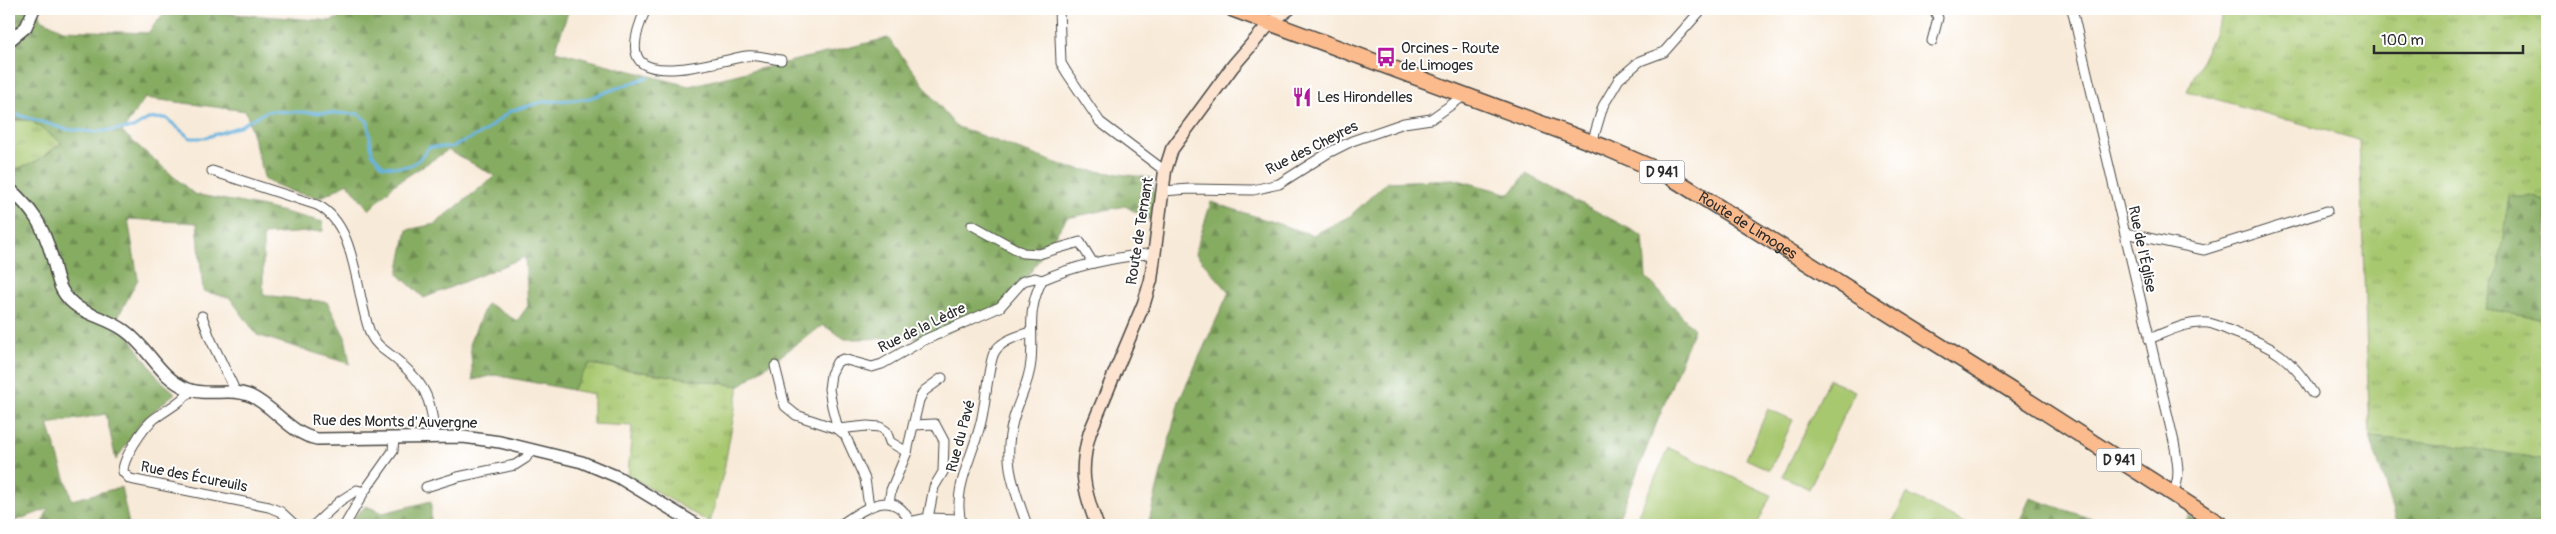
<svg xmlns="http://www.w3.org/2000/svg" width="2556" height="534" font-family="Pangolin,sans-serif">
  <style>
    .grass { fill: url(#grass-tufts); stroke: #6a7a4e }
    .forest { fill: url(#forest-firs); stroke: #586c46 }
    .pitch { fill: #a8c870; stroke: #6a7a4e }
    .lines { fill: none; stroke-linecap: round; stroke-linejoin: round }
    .stream { stroke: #67b4e0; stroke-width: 3 }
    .minor-casing { stroke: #4a4845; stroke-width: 11 }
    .tertiary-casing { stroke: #4a4845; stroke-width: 14 }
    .secondary-casing { stroke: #4a4845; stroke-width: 15 }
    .primary-casing { stroke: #4a4845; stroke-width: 18 }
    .minor { stroke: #fff; stroke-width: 9 }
    .tertiary { stroke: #fff; stroke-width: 11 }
    .secondary { stroke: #fde4d1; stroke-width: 12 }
    .primary { stroke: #fbbb8d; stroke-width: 15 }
    .labels { text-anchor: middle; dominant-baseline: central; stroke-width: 4; stroke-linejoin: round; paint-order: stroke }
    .shield { fill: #fff; stroke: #6b6b6b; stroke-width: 1 }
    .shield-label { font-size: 14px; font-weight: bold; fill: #2b2b2b }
    .poi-label { font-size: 15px; fill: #2b2b2b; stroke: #fff; text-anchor: start }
    .street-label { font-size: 15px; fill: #2b2b2b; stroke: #fff }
  </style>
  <defs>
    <pattern id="grass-tufts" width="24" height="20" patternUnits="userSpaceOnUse" patternTransform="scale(1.25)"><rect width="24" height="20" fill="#a8c870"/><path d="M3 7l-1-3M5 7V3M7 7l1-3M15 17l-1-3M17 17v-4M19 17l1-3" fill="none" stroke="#89a35c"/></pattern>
    <pattern id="forest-firs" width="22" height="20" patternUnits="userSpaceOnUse" patternTransform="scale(1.25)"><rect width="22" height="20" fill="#86ac62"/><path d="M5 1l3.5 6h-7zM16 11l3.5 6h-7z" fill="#6e8c51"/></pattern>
  </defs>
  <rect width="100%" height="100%" fill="#fff"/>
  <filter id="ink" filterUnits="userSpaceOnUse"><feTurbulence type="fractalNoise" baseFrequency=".02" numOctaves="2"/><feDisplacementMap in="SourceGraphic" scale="10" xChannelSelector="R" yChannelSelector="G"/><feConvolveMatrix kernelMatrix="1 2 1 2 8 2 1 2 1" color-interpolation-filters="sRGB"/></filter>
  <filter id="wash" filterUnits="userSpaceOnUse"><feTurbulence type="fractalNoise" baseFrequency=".0096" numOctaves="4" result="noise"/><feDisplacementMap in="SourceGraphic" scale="20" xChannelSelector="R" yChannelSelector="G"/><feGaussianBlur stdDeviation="1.12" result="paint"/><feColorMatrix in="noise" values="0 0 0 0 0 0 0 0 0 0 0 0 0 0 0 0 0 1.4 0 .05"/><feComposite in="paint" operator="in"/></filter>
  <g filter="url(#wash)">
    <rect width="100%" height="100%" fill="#f8ead8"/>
    <g class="grass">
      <polygon points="2221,9 2547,9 2547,202 2531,196 2509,197 2498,271 2485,308 2547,319 2547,457 2542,459 2454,445 2370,437 2359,140 2187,91 2225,11"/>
      <polygon points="9,120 30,120 62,142 39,160 12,171 9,205"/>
      <polygon points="589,364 739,386 724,470 710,523 628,475 632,426 593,424 593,394 572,390"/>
    </g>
    <g class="forest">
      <polygon points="9,9 37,9 41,19 63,30 148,33 167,9 331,21 359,9 569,9 555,51 689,86 888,38 955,126 1070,168 1152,178 1155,200 1152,221 1125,206 1067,218 1007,307 934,338 845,339 823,325 739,386 589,364 572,390 495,375 473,380 470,342 487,303 517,321 528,306 525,257 424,298 398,274 407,230 435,224 495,176 448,150 395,184 369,210 348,183 320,198 293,192 265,180 246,111 145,98 122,132 194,194 264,207 323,222 323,231 263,235 263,295 327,302 345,337 350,364 257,335 230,298 203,291 197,223 128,219 138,279 117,319 158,378 175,393 141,422 116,460 106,414 48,424 72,500 121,487 129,525 41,525 48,509 9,523 9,205 12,171 39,160 62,143 30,120 9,120"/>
      <polygon points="1526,174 1643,236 1646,277 1694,329 1616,525 1148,525 1179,401 1229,292 1195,253 1211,202 1313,235 1350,216 1387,182 1454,179 1510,194"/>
      <polygon points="2509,196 2531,196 2547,202 2547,319 2485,309 2498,271"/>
      <polygon points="2370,437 2454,445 2542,459 2547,457 2547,525 2398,525"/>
      <polygon points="2030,498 2110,525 2018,525"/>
      <polygon points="431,501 431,525 350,525 356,515 366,506 383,513"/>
      <polygon points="2189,516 2204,525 2182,525"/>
    </g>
    <g class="pitch">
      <polygon points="1829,379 1855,391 1809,489 1783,476"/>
      <polygon points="1768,409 1793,420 1770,470 1746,459"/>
      <polygon points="1669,448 1771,495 1757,525 1633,525"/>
      <polygon points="1907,494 1966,524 1966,525 1891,525"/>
    </g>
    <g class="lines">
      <path class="stream" d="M9 112 65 129 94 132 133 128 148 119 166 118 190 138H204L238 127 267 111 359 114 368 122 372 153 383 166C407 169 415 168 429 147H452L484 132 510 111 542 102 587 99 648 77"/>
    </g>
  </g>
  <g filter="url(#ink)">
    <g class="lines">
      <defs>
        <g id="minor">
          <path d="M646 9C640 22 629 48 640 61 658 80 723 60 746 56 756 54 770 59 781 60"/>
          <polyline points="1059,9 1061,63 1067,73 1100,122 1165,171"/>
          <path d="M2072 9 2174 442C2177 460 2182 479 2172 494"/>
          <polyline points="1932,41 1938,18 1934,9"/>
          <polyline points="1592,143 1603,106 1619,79 1640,61 1664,52 1702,9"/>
          <path d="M212 171 317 205C358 225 355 296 371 335 376 345 384 350 392 356 423 381 433 398 434 437"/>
          <polyline points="1163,191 1190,189 1253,190 1279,184 1328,153 1352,141 1404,123 1431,119 1465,95"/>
          <polyline points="972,225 1023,253 1039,254 1080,242 1093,263"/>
          <polyline points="2125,233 2204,250 2327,211"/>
          <polyline points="202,316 210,338 233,386 233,392"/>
          <path d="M2149 339C2167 332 2187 321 2208 323 2216 324 2225 329 2233 332 2273 346 2291 358 2313 393"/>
          <polyline points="775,366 785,406 796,415 838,429 867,426 880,427 886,431 890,442 907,452"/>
          <path d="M191 390C180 404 167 409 154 419 143 427 122 460 123 472L130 479 269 507 281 512 295 525"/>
          <polyline points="914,425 935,424 944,441 943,472 934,487 928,518"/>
          <polyline points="426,487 458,477 515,465 526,458 531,449"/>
          <polyline points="889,503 891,490 907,452 919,400 924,391 942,378"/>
          <polyline points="869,506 865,479 845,435 838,429 832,406 829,389 831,374 837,362 843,359 872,367 882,364 922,341 1000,307 1023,281 1035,278 1042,280"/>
          <polyline points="909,522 928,518 960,519"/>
          <polyline points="314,525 340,501 357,490 364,492"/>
          <polyline points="345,525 364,492 393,451 394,438"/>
          <path d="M840 525C863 510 895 484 911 525"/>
          <path d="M962 525C950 490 976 451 982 417 985 404 989 362 994 353 1000 341 1018 336 1030 332"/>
          <path d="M1027 525C1014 488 1002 461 1013 421 1018 401 1029 384 1031 362 1034 329 1026 313 1042 280 1078 264 1116 257 1155 253"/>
        </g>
        <g id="tertiary">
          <polyline points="9,41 26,27 34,9"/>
          <path d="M9 188C33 210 43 225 52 257 55 267 57 281 62 290 76 315 103 315 124 330 149 347 159 378 188 389 208 397 231 387 251 396 276 408 289 433 317 439L463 437 500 442 582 462 618 477 697 525"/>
        </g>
        <path id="secondary" d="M1097 525C1083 489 1079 469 1090 432L1144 303 1151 280 1165 171 1172 149 1233 66 1271 22 1289 9"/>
        <g id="primary">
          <path id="s1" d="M1233 9 1604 147 1664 173 2017 394 2221 525"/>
        </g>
      </defs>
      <use href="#minor" class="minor-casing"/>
      <use href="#tertiary" class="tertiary-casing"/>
      <use href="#secondary" class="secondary-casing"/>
      <use href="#primary" class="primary-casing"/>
      <use href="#minor" class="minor"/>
      <use href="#tertiary" class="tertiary"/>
      <use href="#secondary" class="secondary"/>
      <use href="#primary" class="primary"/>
    </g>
  </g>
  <defs>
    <symbol id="bus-bare" viewBox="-9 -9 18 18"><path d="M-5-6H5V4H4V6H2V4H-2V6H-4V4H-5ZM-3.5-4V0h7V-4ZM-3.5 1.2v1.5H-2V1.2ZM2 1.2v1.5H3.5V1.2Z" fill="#b5179e" stroke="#fff" stroke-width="2.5" paint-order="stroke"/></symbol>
    <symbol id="restaurant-bare" viewBox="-9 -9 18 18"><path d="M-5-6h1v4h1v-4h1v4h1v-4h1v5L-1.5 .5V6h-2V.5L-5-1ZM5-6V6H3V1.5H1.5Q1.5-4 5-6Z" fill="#b5179e" stroke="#fff" stroke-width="2.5" paint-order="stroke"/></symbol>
  </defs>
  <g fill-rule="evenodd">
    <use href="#bus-bare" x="1372" y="43" width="28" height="28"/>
    <use href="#restaurant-bare" x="1288" y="83" width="28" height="28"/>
  </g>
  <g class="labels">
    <g class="shield">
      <rect x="1639.5" y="160.5" width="45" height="23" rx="4"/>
      <rect x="2096.5" y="448.5" width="45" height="23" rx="4"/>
    </g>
    <g class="shield-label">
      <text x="1662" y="172">D 941</text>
      <text x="2119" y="460">D 941</text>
    </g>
    <g class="poi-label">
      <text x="1401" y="48">Orcines - Route<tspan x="1401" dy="17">de Limoges</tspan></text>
      <text x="1317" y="97">Les Hirondelles</text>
    </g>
    <g class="street-label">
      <text transform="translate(1312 148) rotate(-27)">Rue des Cheyres</text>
      <text stroke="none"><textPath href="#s1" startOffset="560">Route de Limoges</textPath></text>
      <text transform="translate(1140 231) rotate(-81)">Route de Ternant</text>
      <text transform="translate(2142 249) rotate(78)">Rue de l'Église</text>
      <text transform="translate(922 328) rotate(-26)">Rue de la Lèdre</text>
      <text transform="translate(395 422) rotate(1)">Rue des Monts d'Auvergne</text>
      <text transform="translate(961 436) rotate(-75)">Rue du Pavé</text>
      <text transform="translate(194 477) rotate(11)">Rue des Écureuils</text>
    </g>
  </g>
  <rect width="2556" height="534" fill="none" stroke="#fff" stroke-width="30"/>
  <path d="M2374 45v8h149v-8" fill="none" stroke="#2b2b2b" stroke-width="2.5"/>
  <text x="2381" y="45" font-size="15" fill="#2b2b2b" stroke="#ffffff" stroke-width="4" paint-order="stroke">100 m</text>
</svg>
